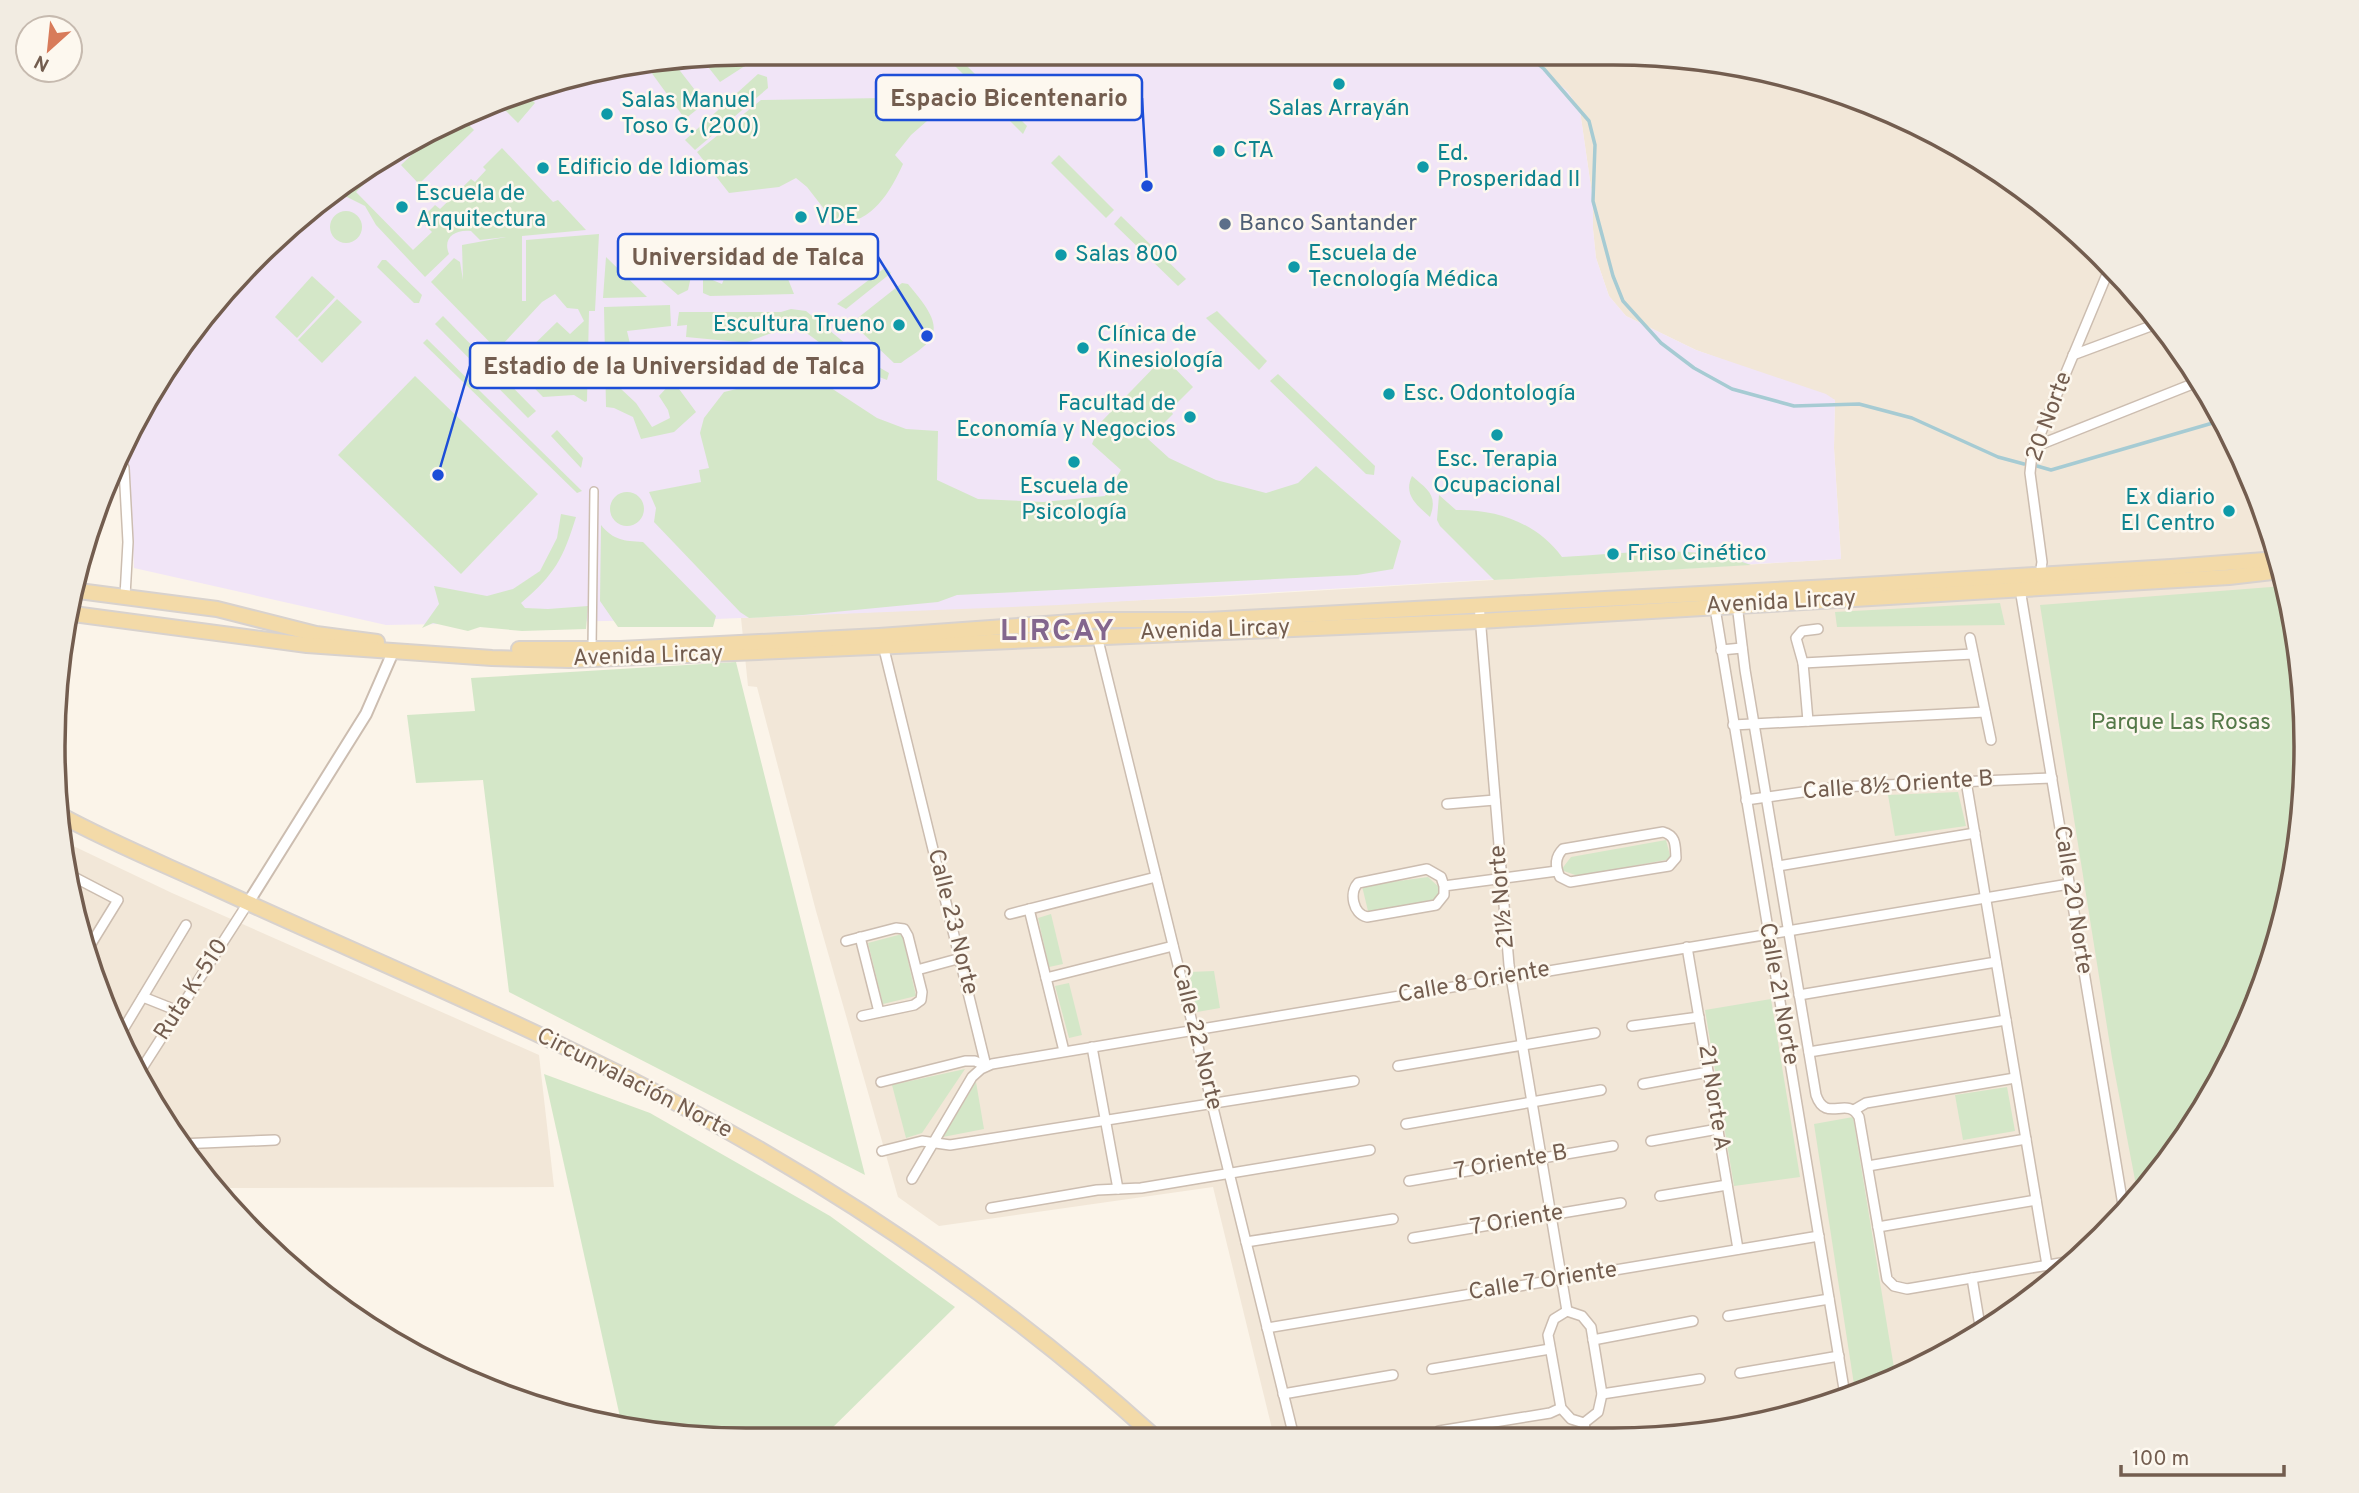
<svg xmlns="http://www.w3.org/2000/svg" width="2359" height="1493" font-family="Overpass,sans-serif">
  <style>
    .residential { fill: #f2e7d8 }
    .education { fill: #f1e5f7 }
    .green { fill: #d4e7c8; fill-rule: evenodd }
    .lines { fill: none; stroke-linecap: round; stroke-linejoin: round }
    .stream { stroke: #a6cbd3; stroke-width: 3.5 }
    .pedestrian-casing { stroke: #ccbdb0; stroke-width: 10 }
    .minor-casing { stroke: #ccbdb0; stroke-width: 12 }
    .tertiary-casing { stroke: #ccbdb0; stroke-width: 14 }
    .primary-casing { stroke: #d8d2ce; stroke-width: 18 }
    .pedestrian { stroke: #fff; stroke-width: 7 }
    .minor { stroke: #fff; stroke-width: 9 }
    .tertiary { stroke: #fff; stroke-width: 10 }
    .primary { stroke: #f3daa8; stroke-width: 14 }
    .culture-dot { fill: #0f9aa8; stroke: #fdf8ef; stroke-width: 2.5 }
    .service-dot { fill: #5c6f8a; stroke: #fdf8ef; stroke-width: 2.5 }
    .labels { text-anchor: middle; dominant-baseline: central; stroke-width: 5; stroke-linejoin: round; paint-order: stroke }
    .culture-label { font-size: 23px; fill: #0d838f; stroke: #fdf8ef; text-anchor: start }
    .service-label { font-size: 23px; fill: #4e5e75; stroke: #fdf8ef; text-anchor: start }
    .street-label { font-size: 23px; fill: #735d4f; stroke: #fdf8ef }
    .park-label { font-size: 23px; fill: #547848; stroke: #fdf8ef }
    .district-label { font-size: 30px; font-weight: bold; letter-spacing: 2px; fill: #83668e; stroke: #fdf8ef }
    .rim { fill: none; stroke: #735d4f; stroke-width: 3.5 }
    .leader { fill: none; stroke: #1d4ed8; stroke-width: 2.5 }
    .callout-dot { fill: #1d4ed8; stroke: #fdf8ef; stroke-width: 2.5 }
    .callout { fill: #fdf8ef; stroke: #1d4ed8; stroke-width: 2.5 }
    .callout-label { font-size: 24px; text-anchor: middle; font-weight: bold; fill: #735d4f }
  </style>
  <rect width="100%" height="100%" fill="#fbf4e9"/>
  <g class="residential">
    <polygon points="1530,58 1703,58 1878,105 2035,196 2135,289 2214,400 2270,524 2301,656 2305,792 2283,927 2235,1054 2163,1169 2070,1269 1959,1348 1793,1417 1658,1439 1274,1437 1213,1187 939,1226 898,1197 816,911 757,687 748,686 741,618 1230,596 1841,559 1834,448 1835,400 1696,350 1626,316 1609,296 1596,258 1593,229 1593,201 1580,111 1568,92"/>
    <polygon points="65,842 172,893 539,1055 554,1187 215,1188 170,1132 124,1053 76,927"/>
  </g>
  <polygon class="education" points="656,58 1530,58 1568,92 1580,111 1593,201 1593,229 1596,258 1609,296 1626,316 1696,350 1826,394 1835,400 1834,448 1841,559 1059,605 716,619 386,625 134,568 129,466 121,454 145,400 196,324 289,225 361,170 524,89"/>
  <g class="green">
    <polygon points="656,58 670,58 705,103 685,119 643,61"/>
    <polygon points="747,58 751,62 720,82 701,58"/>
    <polygon points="947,58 959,58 1027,126 1023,134"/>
    <polygon points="758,74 767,77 768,88 695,150 685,140"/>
    <polygon points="522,90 535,103 518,123 506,111 492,112 487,107"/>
    <path d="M944 97 947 102 937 116 927 121 911 135 895 155 903 164C890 193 870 226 835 223L807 187 796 178 779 187 729 193 697 152 761 100Z"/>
    <polygon points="463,119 474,130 419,184 401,165 423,144 420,141"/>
    <path d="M502 148 553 202 558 200 586 230 522 236V301H526V240L599 234 595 311H589L587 401 585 402 574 395 543 397 431 282 454 258 460 262 463 280 462 245 506 237 480 240 471 231C456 229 442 237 449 254L425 277 376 225 365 206 343 195 337 197 333 192 351 177 355 180 361 175 367 181 356 192 413 250 432 232 420 220 435 205 440 209 471 179 475 182 486 170 483 167ZM555 294 567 308 578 309 584 321 570 334 557 322 517 361 502 345 542 302Z"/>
    <polygon points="1059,155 1114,210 1106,218 1051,163"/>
    <circle cx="346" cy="227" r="16"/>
    <polygon points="1121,216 1186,279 1178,286 1114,224"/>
    <polygon points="620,234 664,236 680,250 668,263 692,272 688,290 678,295 640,262"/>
    <polygon points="606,257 647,297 603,298"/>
    <polygon points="382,260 386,260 422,295 419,303 414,303 377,267"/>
    <polygon points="774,260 786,274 794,294 710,296 703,293 703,276 722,284 728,269 755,276"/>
    <polygon points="886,267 891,273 846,309 837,304"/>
    <polygon points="312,276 335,297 297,338 275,317"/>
    <path d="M902 283 908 284C918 297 942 321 931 338 925 348 910 356 901 363H894L854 325V321Z"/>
    <polygon points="337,299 362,322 322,363 298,340"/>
    <path d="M670 305 671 326 627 331 631 348 668 374 696 412 674 432 641 439 633 417 614 408 606 407 604 307ZM630 373 651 388 667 375 672 382 659 396 668 410 670 418 652 427 636 403 621 389Z"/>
    <polygon points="791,309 806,311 863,358 889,373 887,380 853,367 797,326 781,322 777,331 742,344 739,342 686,337 687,325 677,326 679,312 781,312"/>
    <polygon points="1217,311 1267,361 1259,370 1206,318"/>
    <polygon points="443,316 536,411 528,418 435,324"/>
    <polygon points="427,339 582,491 577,493 423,343"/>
    <polygon points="1164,357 1193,387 1170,410 1173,414 1148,439 1169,458 1216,480 1266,493 1298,483 1316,466 1401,541 1393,569 1357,575 957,595 938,602 803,615 749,618 740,612 654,522 656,508 649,492 701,482 699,470 709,468 700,433 704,418 724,392 796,375 828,386 877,418 906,429 938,431 937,480 978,499 1043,502 1105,496 1121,470 1092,444 1101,422"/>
    <polygon points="1278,374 1375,466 1374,475 1366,474 1270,381"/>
    <polygon points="415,376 538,494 461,574 338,455"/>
    <polygon points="557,430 583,458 581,468 551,436"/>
    <path d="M1412 476C1428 490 1438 495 1430 517 1417 505 1403 495 1412 476Z"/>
    <circle cx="627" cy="509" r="17"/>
    <path d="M1439 495 1456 510C1497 509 1537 523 1562 557 1621 554 1695 542 1751 565L1494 580 1440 526 1437 520Z"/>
    <path d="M561 514 576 517C563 559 555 574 521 603L525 608 548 609 588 606 586 629 522 631 480 627 468 631 433 623 422 628 439 604 434 586 487 596 513 589 540 571 557 538Z"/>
    <path d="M601 525C613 540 624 541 643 542L716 616 713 627H618L600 601Z"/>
    <polygon points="2284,586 2301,656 2305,792 2283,927 2235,1054 2163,1169 2138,1196 2112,1058 2040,605"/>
    <polygon points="2000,603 2005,625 1837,627 1835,612"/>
    <polygon points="736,662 865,1175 509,992 483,780 416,783 407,715 475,711 471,678"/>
    <polygon points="1958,792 1966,826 1895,836 1888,795"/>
    <polygon points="1666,840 1671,859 1578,876 1561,870 1571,857"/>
    <polygon points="1428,877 1441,889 1432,903 1368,911 1362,886"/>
    <polygon points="1051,914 1063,964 1049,967 1038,918"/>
    <polygon points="902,934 916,996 883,1004 868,943"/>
    <polygon points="1214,971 1220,1008 1197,1012 1189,972"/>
    <polygon points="1069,983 1082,1035 1069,1038 1055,986"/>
    <polygon points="1771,999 1800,1177 1734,1186 1705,1010"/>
    <polygon points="965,1069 922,1133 906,1138 892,1085"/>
    <polygon points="544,1074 650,1113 830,1216 955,1307 825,1435 656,1435 622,1426"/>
    <polygon points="976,1082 984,1129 943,1137"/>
    <polygon points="2007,1087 2015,1131 1963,1140 1955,1095"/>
    <polygon points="1853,1117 1895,1374 1855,1391 1814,1124"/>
  </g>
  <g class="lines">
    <g class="stream">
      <polyline points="1531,58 1544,69 1589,121 1595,145 1593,201 1613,276 1623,301 1661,343 1694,368 1732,389 1794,406 1859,404 1912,418 1998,457 2024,464"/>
      <polyline points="2037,466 2051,470 2223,420"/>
    </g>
    <defs>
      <polyline id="pedestrian" points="592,649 594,491"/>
      <g id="minor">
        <polyline points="2073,355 2159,323"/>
        <polyline points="2034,447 2200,381"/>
        <polyline points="119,459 124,468 128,542 125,596"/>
        <polyline points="2040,575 2042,562 2030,473 2032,454 2110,267"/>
        <polyline points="2020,589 2124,1211"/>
        <polyline points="1714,602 1845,1395"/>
        <polyline points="1479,604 1509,965 1567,1311"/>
        <path d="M1737 604 1745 670 1816 1095C1826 1124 1847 1095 1859 1117L1887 1279 1894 1286 1907 1289 2078 1260"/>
        <polyline points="1097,636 1294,1437"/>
        <polyline points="1970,638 1991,740"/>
        <polyline points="883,645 986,1066"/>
        <polyline points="1721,650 1742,648"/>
        <polyline points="1803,663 1973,654"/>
        <polyline points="1808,721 1803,663 1796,638 1802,631 1818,629"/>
        <polyline points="1733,725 1985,712"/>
        <polyline points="1966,781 2047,1265"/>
        <polyline points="1746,800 1838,787 2052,778"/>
        <polyline points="1447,804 1495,800"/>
        <path d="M1663 832C1677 836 1675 846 1676 858L1669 866 1570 882 1560 877C1555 867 1555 857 1563 849Z"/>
        <polyline points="1778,866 1975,833"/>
        <polyline points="70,875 118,900 86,952"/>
        <path d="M1444 886 1441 877 1427 869 1358 883C1349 893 1353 914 1367 917L1436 905 1444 895V886L1557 871"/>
        <polyline points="1029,909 1064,1051"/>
        <polyline points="1010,914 1156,877"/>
        <polyline points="860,937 879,1012"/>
        <polyline points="846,941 896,928 904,929 908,936 922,992 921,1000 914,1005 862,1016"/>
        <polyline points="1687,947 1738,1249"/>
        <polyline points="917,970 961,958"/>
        <polyline points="1046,978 1173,946"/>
        <polyline points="1799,995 1996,962"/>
        <polyline points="143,997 178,1011"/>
        <polyline points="1632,1026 1699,1017"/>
        <polyline points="118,1038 186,925"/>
        <polyline points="1092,1047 1118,1189"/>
        <polyline points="1809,1052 2006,1020"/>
        <polyline points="1398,1066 1595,1033"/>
        <polyline points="137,1076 248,903"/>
        <polyline points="881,1082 965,1061 975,1061 986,1066"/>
        <polyline points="1643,1084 1708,1072"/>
        <polyline points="1854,1110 1866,1103 2015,1078"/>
        <polyline points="1406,1124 1601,1090"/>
        <polyline points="1651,1141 1718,1129"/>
        <polyline points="179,1144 275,1140"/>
        <polyline points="882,1151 922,1141 950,1145 1354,1081"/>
        <polyline points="1868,1166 2026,1139"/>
        <polyline points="912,1179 972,1077 981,1069 992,1064 2069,884"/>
        <polyline points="1409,1181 1613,1146"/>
        <polyline points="1660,1196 1727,1185"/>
        <polyline points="991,1208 1097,1190 1141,1188 1370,1150"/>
        <polyline points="1878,1227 2036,1200"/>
        <polyline points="1413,1238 1621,1203"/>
        <polyline points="1246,1242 1393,1219"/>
        <polyline points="1972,1278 1981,1332"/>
        <polygon points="1567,1311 1582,1316 1591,1327 1602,1394 1598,1412 1584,1423 1571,1419 1561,1408 1548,1335 1554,1319"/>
        <polyline points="1728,1316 1829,1299"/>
        <polyline points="1267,1328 1819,1236"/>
        <polyline points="1593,1340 1693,1321"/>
        <polyline points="1432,1369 1550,1349"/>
        <polyline points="1740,1373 1839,1356"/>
        <polyline points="1283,1394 1393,1375"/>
        <polyline points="1602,1394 1700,1379"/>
        <polyline points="1584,1423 1587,1439"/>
        <polyline points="1439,1431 1550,1413 1561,1408"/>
        <polyline points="1397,1438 1401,1437"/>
      </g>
      <polyline id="tertiary" points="248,903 366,714 393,652"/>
      <g id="primary">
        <polyline points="71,590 217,609 316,634 377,642"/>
        <polyline points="66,613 307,645 492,658 569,660 1480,621 2229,577 2281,571"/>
        <polyline points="519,649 621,649 879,636 1101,620 1207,620 1830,587 2171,567 2278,559"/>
        <path d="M62 816C110 842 161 863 211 886 330 941 451 992 569 1049 781 1150 981 1279 1155 1437"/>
      </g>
    </defs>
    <use href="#pedestrian" class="pedestrian-casing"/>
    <use href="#minor" class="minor-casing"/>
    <use href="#tertiary" class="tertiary-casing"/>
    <use href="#primary" class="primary-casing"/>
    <use href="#pedestrian" class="pedestrian"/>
    <use href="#minor" class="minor"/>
    <use href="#tertiary" class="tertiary"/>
    <use href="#primary" class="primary"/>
  </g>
  <g class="culture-dot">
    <circle cx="1339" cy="84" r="7"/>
    <circle cx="607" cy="114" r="7"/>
    <circle cx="1219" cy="151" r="7"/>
    <circle cx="1423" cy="167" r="7"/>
    <circle cx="543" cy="168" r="7"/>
    <circle cx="402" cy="207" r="7"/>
    <circle cx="801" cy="217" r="7"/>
    <circle cx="1061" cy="255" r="7"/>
    <circle cx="1294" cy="267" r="7"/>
    <circle cx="899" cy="325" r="7"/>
    <circle cx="1083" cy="348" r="7"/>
    <circle cx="1389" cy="394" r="7"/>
    <circle cx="1190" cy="417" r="7"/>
    <circle cx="1497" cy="435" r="7"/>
    <circle cx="1074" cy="462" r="7"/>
    <circle cx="2229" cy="511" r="7"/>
    <circle cx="1613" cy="554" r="7"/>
  </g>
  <circle class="service-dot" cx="1225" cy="224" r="7"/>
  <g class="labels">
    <g class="culture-label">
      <text x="621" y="101">Salas Manuel<tspan x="621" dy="26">Toso G. (200)</tspan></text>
      <text x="1339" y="109" text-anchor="middle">Salas Arrayán</text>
      <text x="1233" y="151">CTA</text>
      <text x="1437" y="154">Ed.<tspan x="1437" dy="26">Prosperidad II</tspan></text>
      <text x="557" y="168">Edificio de Idiomas</text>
      <text x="416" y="194">Escuela de<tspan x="416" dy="26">Arquitectura</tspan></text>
      <text x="815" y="217">VDE</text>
      <text x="1308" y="254">Escuela de<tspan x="1308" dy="26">Tecnología Médica</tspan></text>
      <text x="1075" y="255">Salas 800</text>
      <text x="885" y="325" text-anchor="end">Escultura Trueno</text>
      <text x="1097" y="335">Clínica de<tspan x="1097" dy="26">Kinesiología</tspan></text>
      <text x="1403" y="394">Esc. Odontología</text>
      <text x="1176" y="404" text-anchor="end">Facultad de<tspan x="1176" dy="26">Economía y Negocios</tspan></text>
      <text x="1497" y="460" text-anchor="middle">Esc. Terapia<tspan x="1497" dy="26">Ocupacional</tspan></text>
      <text x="1074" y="487" text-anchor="middle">Escuela de<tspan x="1074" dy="26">Psicología</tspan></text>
      <text x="2215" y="498" text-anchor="end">Ex diario<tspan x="2215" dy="26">El Centro</tspan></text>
      <text x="1627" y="554">Friso Cinético</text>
    </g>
    <g class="service-label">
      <text x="1239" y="224">Banco Santander</text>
    </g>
    <g class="street-label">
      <text transform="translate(2050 417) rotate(-70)">20 Norte</text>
      <text transform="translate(1781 603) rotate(-3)">Avenida Lircay</text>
      <text transform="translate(1215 631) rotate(-2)">Avenida Lircay</text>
      <text transform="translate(648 657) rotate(-2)">Avenida Lircay</text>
      <text transform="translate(1898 786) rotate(-4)">Calle 8½ Oriente B</text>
      <text transform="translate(1503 897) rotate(-95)">21½ Norte</text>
      <text transform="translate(2072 900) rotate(81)">Calle 20 Norte</text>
      <text transform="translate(952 922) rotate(76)">Calle 23 Norte</text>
      <text transform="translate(1474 983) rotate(-10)">Calle 8 Oriente</text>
      <text transform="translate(192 990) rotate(-57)">Ruta K-510</text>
      <text transform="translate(1778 994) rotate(80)">Calle 21 Norte</text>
      <text transform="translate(1196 1037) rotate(76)">Calle 22 Norte</text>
      <text transform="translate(634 1084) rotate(27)">Circunvalación Norte</text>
      <text transform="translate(1713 1098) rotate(81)">21 Norte A</text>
      <text transform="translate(1511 1163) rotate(-10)">7 Oriente B</text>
      <text transform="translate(1517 1221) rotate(-10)">7 Oriente</text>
      <text transform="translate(1543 1282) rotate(-9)">Calle 7 Oriente</text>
    </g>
    <g class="park-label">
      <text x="2181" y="723">Parque Las Rosas</text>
    </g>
    <g class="district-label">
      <text x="1058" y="632">LIRCAY</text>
    </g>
  </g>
  <path d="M0 0H2359V1493H0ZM746 65H1613A681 681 0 0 1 2294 746V747A681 681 0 0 1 1613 1428H746A681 681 0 0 1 65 747V746A681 681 0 0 1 746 65Z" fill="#f2ece2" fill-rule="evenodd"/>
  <path class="rim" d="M746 65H1613A681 681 0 0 1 2294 746V747A681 681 0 0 1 1613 1428H746A681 681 0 0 1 65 747V746A681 681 0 0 1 746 65Z"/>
  <path class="leader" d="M1147 186L1142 98M927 336L878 257M438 475L470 366"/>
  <g class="callout-dot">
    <circle cx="1147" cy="186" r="7"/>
    <circle cx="927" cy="336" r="7"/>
    <circle cx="438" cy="475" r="7"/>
  </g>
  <g class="callout">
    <rect x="876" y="75" width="266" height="45" rx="7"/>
    <rect x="618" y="234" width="260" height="45" rx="7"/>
    <rect x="470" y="343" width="409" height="45" rx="7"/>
  </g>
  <g class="callout-label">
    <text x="1009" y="106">Espacio Bicentenario</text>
    <text x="748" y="265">Universidad de Talca</text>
    <text x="674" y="374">Estadio de la Universidad de Talca</text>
  </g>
  <g transform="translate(49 49) rotate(207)"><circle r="33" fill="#fdf8ef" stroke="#c6baaf" stroke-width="2"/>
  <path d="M0-5L12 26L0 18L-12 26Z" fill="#d87b5a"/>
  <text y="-10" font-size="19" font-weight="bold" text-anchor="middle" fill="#735d4f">N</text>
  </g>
  <path d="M2121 1465v10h163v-10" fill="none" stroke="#735d4f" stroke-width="3.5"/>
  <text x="2132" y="1465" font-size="21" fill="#735d4f" stroke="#fdf8ef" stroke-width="5" paint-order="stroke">100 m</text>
</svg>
